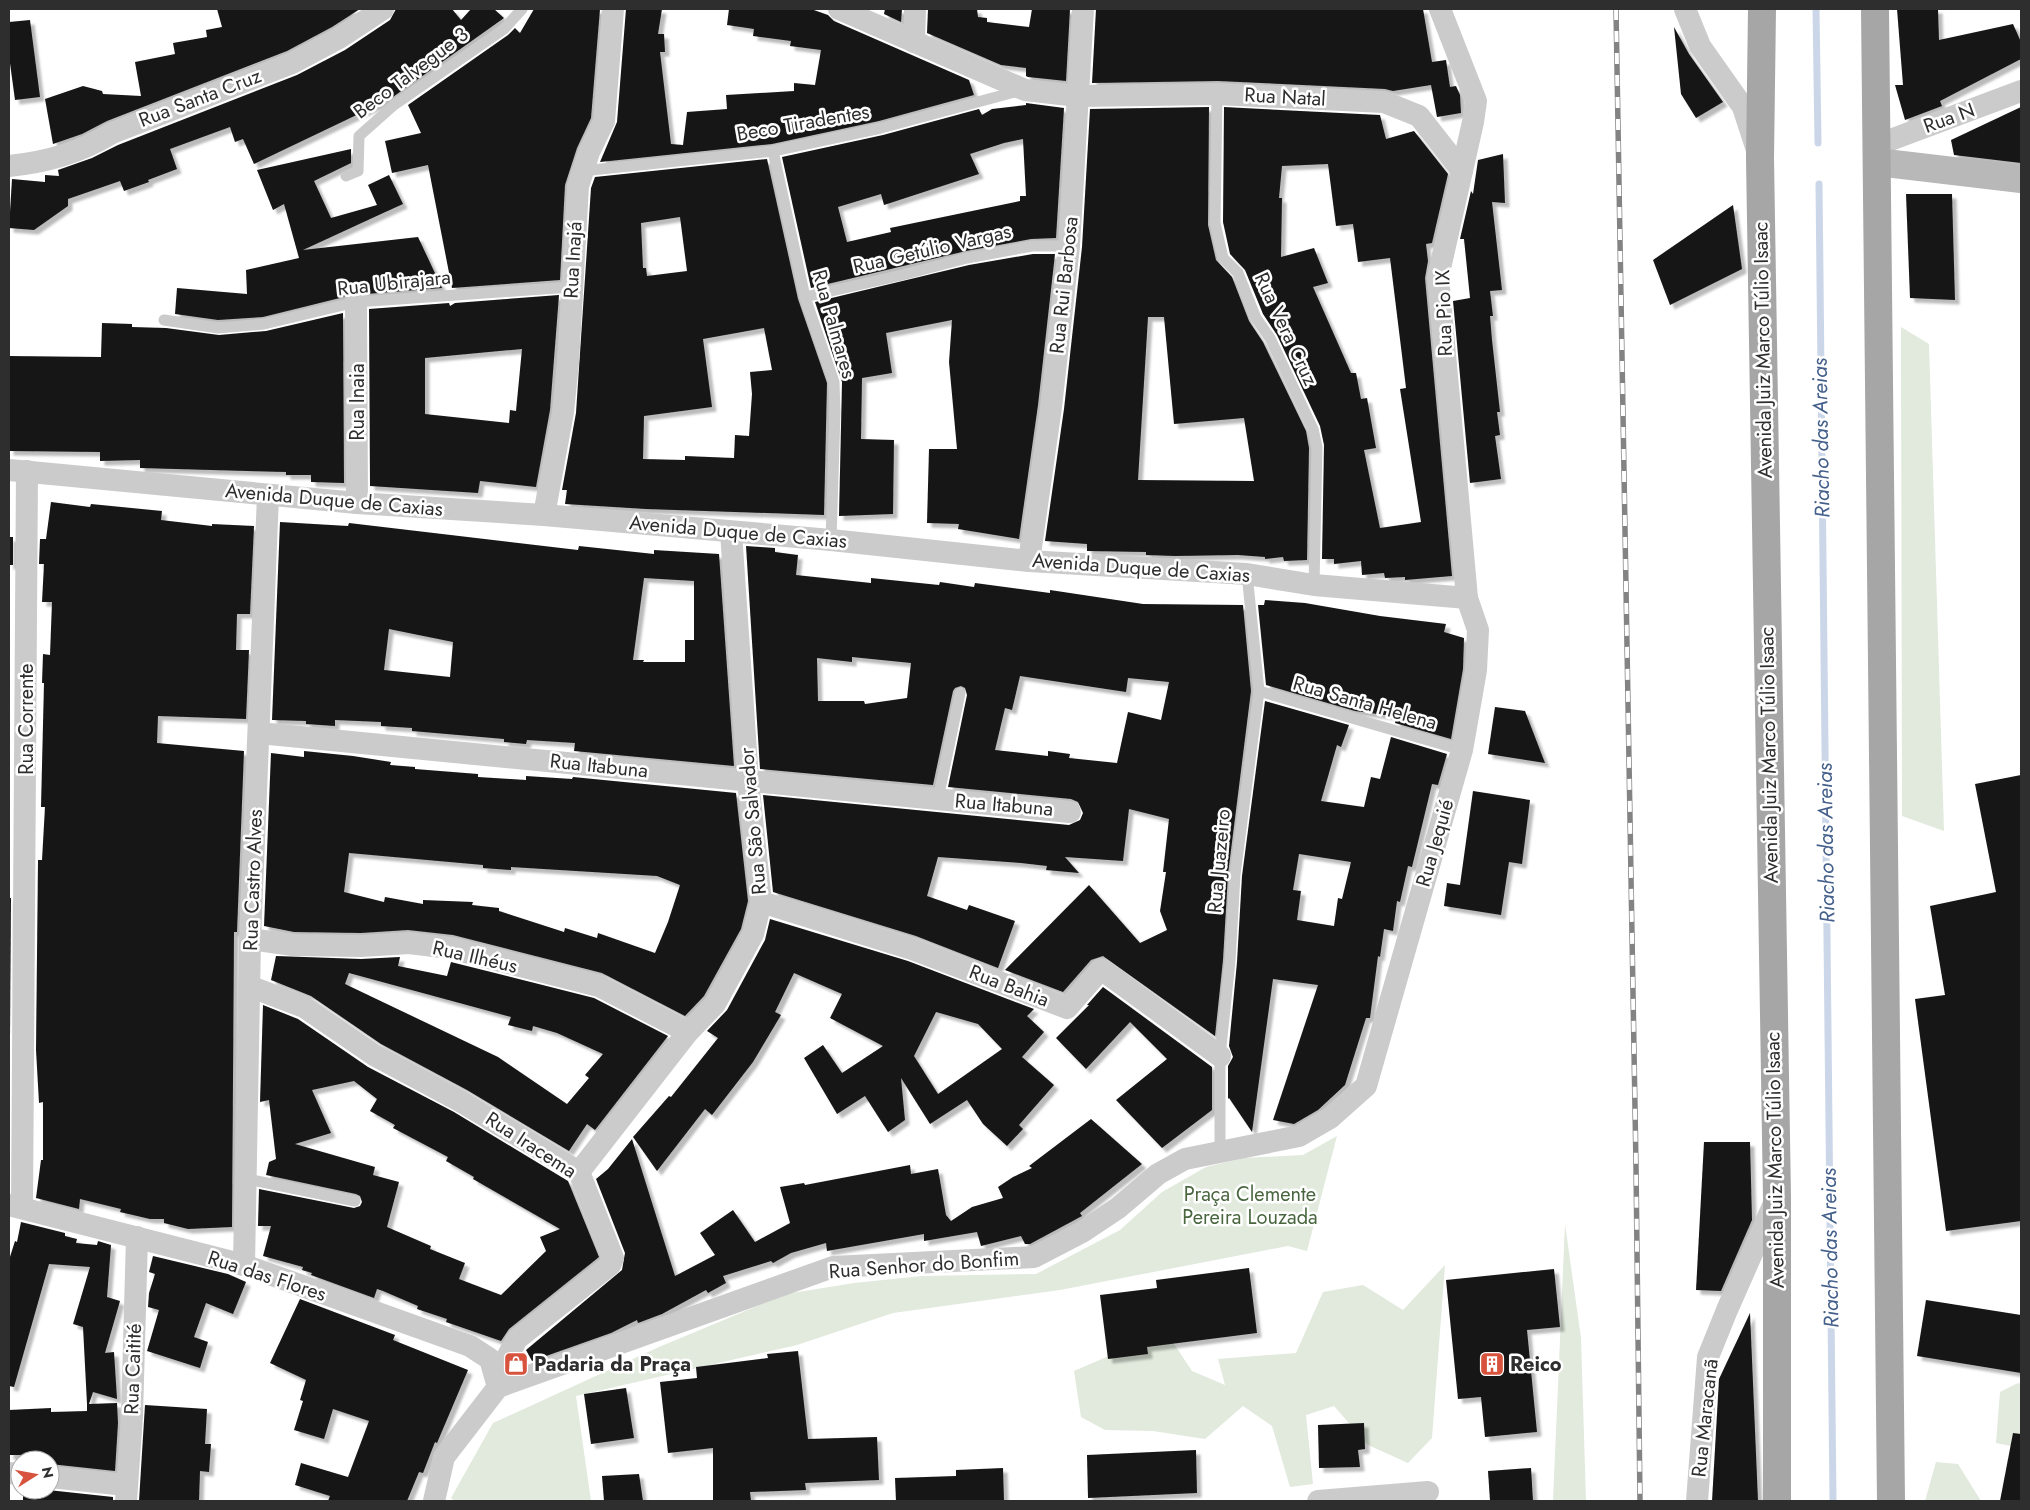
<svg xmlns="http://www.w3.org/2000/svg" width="2030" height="1510" font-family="Jost,sans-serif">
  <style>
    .green { fill: #e1eadd }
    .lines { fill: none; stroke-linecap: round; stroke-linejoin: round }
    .stream { stroke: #cbd7e9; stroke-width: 7 }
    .building { fill: #151515; fill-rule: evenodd; filter: url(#shadow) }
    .lane { stroke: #cbcbcb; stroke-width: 11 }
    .street { stroke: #cbcbcb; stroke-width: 22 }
    .secondary { stroke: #b8b8b8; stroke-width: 28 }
    .primary { stroke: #a6a6a6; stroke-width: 28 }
    .rail-casing { stroke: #838383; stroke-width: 5.5 }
    .rail { stroke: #fff; stroke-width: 4; stroke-dasharray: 11; stroke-linecap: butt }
    .labels { text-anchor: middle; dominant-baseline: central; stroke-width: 5; stroke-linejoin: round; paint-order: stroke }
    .street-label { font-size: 20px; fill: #2e2e2e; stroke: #fff }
    .park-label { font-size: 20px; fill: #49663f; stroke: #fff }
    .poi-label { font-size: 20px; font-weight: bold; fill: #2e2e2e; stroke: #fff; text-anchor: start }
    .water-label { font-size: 21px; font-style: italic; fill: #435f8a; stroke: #fff }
  </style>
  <defs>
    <filter id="shadow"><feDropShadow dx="4.5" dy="4.5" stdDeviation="1" flood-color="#0004"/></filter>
  </defs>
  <rect width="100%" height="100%" fill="#fff"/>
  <g class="green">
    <polygon points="1901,327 1929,344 1944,831 1902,816"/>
    <polygon points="1337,1136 1307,1251 1288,1246 1060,1290 893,1313 797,1345 576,1396 591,1501 455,1501 451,1498 493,1423 659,1347 786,1294 854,1283 922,1276 1036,1274 1120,1230 1162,1192 1206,1167 1244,1158 1303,1155"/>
    <polygon points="1565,1224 1581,1338 1586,1501 1553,1501"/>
    <polygon points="1445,1265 1432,1438 1408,1463 1368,1445 1334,1406 1306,1415 1313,1484 1290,1487 1272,1426 1243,1406 1205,1439 1153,1431 1105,1430 1081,1417 1074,1371 1111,1355 1150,1308 1192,1371 1225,1385 1218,1359 1296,1353 1323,1292 1363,1285 1403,1310"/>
    <polygon points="2018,1383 2021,1384 2021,1448 1996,1443 2000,1392"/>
    <polygon points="1936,1462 1958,1464 1981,1501 1925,1501"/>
  </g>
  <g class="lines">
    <g class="stream">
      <polyline points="1816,9 1818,143"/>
      <polyline points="1819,184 1833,1501"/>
    </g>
  </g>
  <g class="building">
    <polygon points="217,9 360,9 332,27 287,51 107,121 82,134 53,144 45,99 83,86 102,91 103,94 141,96 135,62 175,54 173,43 207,37 206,30 222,27"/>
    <polygon points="396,9 452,9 461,20 471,9 494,9 504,18 390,99 254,164 243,139 235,142 230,127 170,149 177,169 148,180 149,182 124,191 120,181 68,199 68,206 34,230 9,228 12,179 45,182 45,175 59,176 58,170 92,158 118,145 297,75 345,50 390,20"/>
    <polygon points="534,9 600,9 591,118 577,148 565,185 560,280 452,288 428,165 392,173 385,141 421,133 408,105 508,35 515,28 520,33"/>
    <polygon points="626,9 662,9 658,34 664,34 665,52 660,52 671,144 683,145 687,112 727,109 726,95 794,91 794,83 815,85 821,50 790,46 791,41 753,36 754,29 727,25 729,9 811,9 828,15 834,21 969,80 974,95 879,121 772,144 600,162 617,122"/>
    <polygon points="885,9 902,9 901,22 884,14"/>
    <polygon points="928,9 977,9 978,17 987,18 987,22 1029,27 1032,9 1070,9 1066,81 1028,77 1026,76 1026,68 1001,65 927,33"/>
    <polygon points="1096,9 1423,9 1432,62 1446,60 1450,87 1456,86 1460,95 1461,113 1437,117 1431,85 1393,91 1385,89 1218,81 1092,83"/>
    <polygon points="1897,9 1938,9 1939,40 2013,24 2021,42 2021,59 1940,101 1942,106 1905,120 1895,85 1903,85"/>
    <polygon points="30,20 40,97 15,100 9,56 9,22"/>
    <polygon points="1674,27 1689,54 1723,102 1696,118 1681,94"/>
    <path d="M1026 103 1064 108 1056 238 1031 239 966 251 811 288 782 157 883 135 979 109 982 115 992 109 1026 105ZM1023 139 1026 196H1020V201L890 228 891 232 847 242 838 207 881 194 884 205 979 174 970 154 1004 143Z"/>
    <path d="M1209 107 1208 225 1216 260 1232 277 1249 321 1263 342 1306 431 1309 448 1307 560 1284 561 1283 557 1265 559V557L1238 555 1175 556 1146 555V552L1087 551V544L1045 541 1064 409 1082 247 1090 109ZM1148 317H1164L1174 424 1244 418 1254 481 1138 480Z"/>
    <path d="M1224 107 1380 115 1386 139 1414 131 1448 174 1432 243 1426 244 1428 261 1425 278 1452 576 1405 580V577L1385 578 1384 573 1362 575 1361 561 1334 564V559H1322L1324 445 1320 426 1277 335 1263 314 1245 270 1230 254 1223 222ZM1328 164 1336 226 1353 224 1358 262 1390 258 1406 388 1400 389 1421 522 1380 528 1364 450 1376 448 1367 398 1361 399 1356 373H1351L1313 287 1328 283 1314 248 1281 257 1282 198H1279L1282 166Z"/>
    <polygon points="2021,107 2021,163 1954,155 1951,140"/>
    <polygon points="351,149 351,163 314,181 331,218 377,205 368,185 389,175 403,204 381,214 380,212 381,214 303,250 418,237 442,288 366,294 355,289 349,291 344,297 263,317 218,320 175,314 177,288 247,294 246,270 299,258 284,204 273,210 257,170"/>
    <polygon points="1503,154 1505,203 1492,202 1502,290 1490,291 1493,316 1490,316 1492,340 1500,412 1497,412 1500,435 1495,436 1501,479 1470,483 1453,301 1470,298 1464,239 1460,239 1471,191 1473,194 1478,160"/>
    <path d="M767 159 798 299 827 383 824 515 646 509 565 504 567 490H562L576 413 591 188 595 177ZM680 217 687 271 647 276 646 268H643L641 223ZM764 328 772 370 750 372 752 394 749 436 735 435 734 458 685 456V460L643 459 644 416 712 407 703 339Z"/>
    <polygon points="1906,194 1952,194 1955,300 1910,298"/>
    <polygon points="1733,205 1742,269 1670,305 1653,260"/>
    <polygon points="1033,254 1055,254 1038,405 1019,539 958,529 959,524 927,523 929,449 957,449 949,362 952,320 886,333 892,373 862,378 861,439 894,440 893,514 839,516 842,382 815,302 969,265"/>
    <path d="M559 295 550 410 536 487 480 481 478 493 370 486 369 309 449 303 450 306 455 303ZM522 349 516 411 510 410 509 423 425 414V358Z"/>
    <polygon points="343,313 344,483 311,482 311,475 286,475 286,472 140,468 140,460 100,461 100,452 9,451 9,356 101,357 102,323 132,324 132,327 166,328 219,335 266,331"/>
    <polygon points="51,502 90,507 91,504 162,511 161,520 212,526 212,524 254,526 250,614 237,614 236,650 249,650 246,719 158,716 157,743 244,751 237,932 234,932 232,1227 188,1229 164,1223 164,1219 150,1219 120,1212 121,1209 80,1199 79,1209 36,1198 41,1160 43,1160 43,1102 39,1103 36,1050 38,860 42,860 45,807 41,807 44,683 42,683 43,654 50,655 52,602 42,602 44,564 39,564 40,539 46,539"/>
    <path d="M280 522 348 526 349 523 578 550 579 546 654 554V550L719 554 734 766 574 751 575 743 527 740 526 744 504 742V739L412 731V728L381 726V722L335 720V726L306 724V721L272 720ZM644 578 694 581V640H685V662H643L644 660H633ZM389 629 453 642 450 677 384 670Z"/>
    <rect x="9" y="537" width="4" height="28"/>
    <path d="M746 546 775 548V552L798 555 796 575 871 583V578L939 585 940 582 974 587 975 583 1050 593V590L1143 604 1243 605 1251 691 1228 874 1223 960 1215 1036 1103 956 1091 960 1063 992 1005 970 1089 885 1140 943 1167 930 1160 911 1166 872H1163L1169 819 1129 809 1123 861 1065 857 1079 873 1046 870 1047 866 1021 863 938 857 927 896 967 910 969 905 1015 921 998 968 916 936 773 892 763 795 1069 825 1080 820 1083 813 1078 802 1071 799 948 787 967 695 965 688 961 686 955 688 953 691 933 785 760 769ZM852 657 911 663 907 698 865 704 864 701H818L817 658 852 662ZM1020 676 1126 692 1128 678 1169 682 1161 720 1128 712 1117 763 1069 758 1070 754 1048 751V756L995 750 1005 708 1012 710Z"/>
    <polygon points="1265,600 1305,603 1380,616 1446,624 1444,632 1464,638 1463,669 1451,739 1395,723 1396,718 1393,716 1355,711 1266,685 1258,605 1264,605"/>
    <path d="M1265 701 1349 725 1341 747 1337 745 1321 801 1364 807 1371 777 1380 779 1391 737 1447 754 1438 785 1432 784 1412 867 1408 866 1400 902 1397 901 1393 931 1384 929 1380 957 1378 956 1370 1018H1366L1345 1085 1318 1110 1294 1124 1273 1120 1318 985 1273 979 1252 1132 1229 1098 1228 1099V1066L1233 1057 1229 1046 1237 962 1242 876ZM1299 854 1351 862 1342 899 1338 898 1334 926 1297 920 1301 891 1293 890Z"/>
    <polygon points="1495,707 1525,711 1545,763 1488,754"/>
    <path d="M304 751 353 756 391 762 390 765 415 767V769L478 774V777L526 780V776L572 779 573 777 736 793 748 901 741 929 704 996 685 1016 602 973 453 935 408 930 361 933 294 932 264 926 271 753 304 757ZM349 853 483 865V868L511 870V867L657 876 680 885 668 922 655 953 598 933 597 938 565 928 564 932 499 911V908L472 905 473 902 423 900V904L385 897 384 902 344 892Z"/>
    <polygon points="2021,775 2021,1221 1946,1231 1915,999 1945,995 1930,906 1996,892 1975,784"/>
    <polygon points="1473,791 1530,800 1522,864 1509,862 1501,915 1444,906 1447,883 1460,885"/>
    <polygon points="9,898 11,898 10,1039 9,1039"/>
    <path d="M770 919 908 961 1034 1009 1027 1016 1044 1032 1022 1057 1054 1085 1019 1125 1023 1129 1007 1146 983 1124 967 1100 930 1124 901 1078 905 1120 888 1132 865 1096 837 1114 804 1058 823 1045 842 1073 883 1046 830 1018 842 994 794 973 775 1012 781 1015 753 1062 712 1115 705 1109 657 1171 633 1137 669 1096 671 1097 718 1038 707 1031 727 1010 765 940ZM936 1012 978 1024 1002 1049 938 1094 914 1056Z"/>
    <path d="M276 956 361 959 400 957 398 966 447 976 451 962 594 998 668 1036 595 1130 587 1124 569 1151 467 1090 381 1044 311 996 271 980ZM349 973 511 1017 508 1025 532 1031 533 1026 557 1033 603 1054 585 1075 589 1078 567 1104 498 1057 345 984Z"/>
    <polygon points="1103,987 1212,1067 1212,1110 1162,1148 1116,1100 1167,1059 1130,1022 1086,1069 1056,1038 1089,1005 1087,1005"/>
    <path d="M263 1005 298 1019 368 1067 454 1112 568 1181 599 1257 509 1329 501 1341 446 1322 447 1319 417 1309 418 1306 383 1291 377 1289 374 1298 311 1275 312 1273 302 1270 303 1267 263 1256 271 1226H258L259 1189 354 1208 360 1206 362 1202 360 1196 356 1194 266 1175 269 1162 276 1159 269 1100 260 1102ZM354 1081 377 1099 370 1111 395 1125 393 1128 448 1157 446 1161 474 1177 473 1179 560 1229 540 1237 546 1251 501 1295 459 1279 465 1263 430 1249 431 1246 387 1227 399 1182 373 1175 375 1167 295 1144 331 1133 312 1090Z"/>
    <polygon points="1091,1119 1142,1164 1080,1213 1082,1216 1030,1244 1025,1244 1021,1236 981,1246 977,1232 924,1241 924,1234 827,1251 826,1243 791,1253 773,1263 771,1261 723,1276 726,1283 708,1293 706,1290 662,1314 638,1323 637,1320 611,1333 532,1361 526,1350 622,1270 625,1253 596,1179 608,1169 632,1139 675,1276 715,1255 700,1233 733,1210 755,1242 790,1223 780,1187 804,1183 805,1185 910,1165 911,1174 938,1169 946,1215 951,1221 972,1207 1003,1198 998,1187 1013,1177 1032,1168 1029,1166"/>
    <polygon points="1704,1142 1750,1142 1752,1220 1721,1291 1696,1290"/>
    <polygon points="21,1222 65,1233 65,1236 77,1239 76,1243 97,1245 98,1241 111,1245 107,1297 120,1301 105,1353 114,1352 117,1399 93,1392 89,1404 117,1403 118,1423 115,1471 50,1464 50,1460 22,1460 21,1455 9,1455 9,1410 51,1408 51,1412 87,1411 87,1404 89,1404 87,1404 83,1327 73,1324 90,1267 49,1264 14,1387 9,1386 9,1260 15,1241 17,1242"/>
    <polygon points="153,1256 228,1274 246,1282 233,1314 206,1303 194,1337 208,1342 200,1368 147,1351 159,1310 148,1307 149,1293 155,1274 149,1272"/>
    <polygon points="1249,1268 1257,1333 1147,1347 1148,1354 1108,1359 1100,1295 1157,1288 1156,1280"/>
    <polygon points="1554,1269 1560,1327 1527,1330 1537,1432 1485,1437 1481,1397 1458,1399 1446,1280"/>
    <polygon points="300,1299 395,1335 393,1340 468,1370 437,1443 435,1442 423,1473 419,1472 407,1501 328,1501 330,1496 295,1485 301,1463 348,1477 369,1421 333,1409 324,1439 294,1430 303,1401 300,1400 306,1380 270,1363"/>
    <polygon points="1926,1300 2021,1315 2021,1373 1917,1356"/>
    <polygon points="1750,1313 1758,1501 1712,1501 1719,1379"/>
    <polygon points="798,1351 808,1439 877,1437 879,1480 805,1483 806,1490 750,1492 751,1501 713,1501 713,1448 668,1453 660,1382 697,1378 696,1367 768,1358 767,1354"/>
    <polygon points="626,1388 634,1438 591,1444 584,1394"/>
    <polygon points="145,1405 207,1409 205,1444 211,1444 209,1472 200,1471 199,1501 139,1501"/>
    <polygon points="1364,1423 1365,1449 1358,1450 1360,1467 1319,1468 1318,1425"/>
    <polygon points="2013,1433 2021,1434 2021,1501 2000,1501"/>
    <polygon points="1196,1450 1197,1493 1088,1498 1087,1455"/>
    <polygon points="1003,1468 1004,1501 896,1501 895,1478 956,1476 956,1470"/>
    <polygon points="1531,1468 1533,1501 1490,1501 1488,1471"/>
    <polygon points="639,1474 643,1501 604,1501 602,1476"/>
    <polygon points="23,1490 48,1490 113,1497 113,1501 23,1501"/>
  </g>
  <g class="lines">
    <g class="lane">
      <polyline points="1217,94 1215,223 1223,258 1238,273 1256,318 1270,338 1313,429 1317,447 1314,585"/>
      <polyline points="773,151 805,297 834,382 835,412 831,540"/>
      <polyline points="582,171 773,151 881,128 1022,90"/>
      <polyline points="346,176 358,171 359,136 394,105 504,29 522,9"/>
      <polyline points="805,297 902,275 967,258 1032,246 1069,246"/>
      <polyline points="164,320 218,328 264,324 356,302 571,287"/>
      <polyline points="1259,691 1462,750"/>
      <polyline points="938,799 960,693"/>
      <polyline points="1220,1152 1220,1056 1230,961 1235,875 1259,691 1247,574"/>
      <polyline points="247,1179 355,1201"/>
    </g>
    <g class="street">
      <polyline points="839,9 1025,90 1078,96 1217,94 1384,102 1419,116 1462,171"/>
      <polyline points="1685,9 1700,46 1743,107 1756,147"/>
      <polyline points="914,42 915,9"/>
      <polyline points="1877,145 2021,91"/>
      <path d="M9 166C47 162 79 153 112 133L292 63 339 38 383 9"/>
      <polyline points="356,302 357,503"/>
      <polyline points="9,470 357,503 544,515 831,540 1029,561 1247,574 1314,585 1467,598"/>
      <polyline points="544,515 563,412 568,363 578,186 589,152 604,121 613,9"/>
      <polyline points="1029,561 1051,407 1069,246 1083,9"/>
      <polyline points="259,733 1070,812"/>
      <polyline points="761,902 912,949 1067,1008 1101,969 1220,1056"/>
      <polyline points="250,939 293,945 361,946 409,943 450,948 599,986 688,1032"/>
      <polyline points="249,986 304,1007 374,1055 460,1101 579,1172 613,1258 610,1265 517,1339 505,1361 498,1387"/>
      <polyline points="579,1172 688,1032 715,1004 753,934 761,902 748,781 731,532"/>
      <polyline points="9,1205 244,1265 470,1346 490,1359 498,1387"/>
      <polyline points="22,1206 27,471"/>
      <polyline points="244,1265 250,939 268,495"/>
      <polyline points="9,1473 20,1474"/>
      <polyline points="50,1477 126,1485"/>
      <polyline points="126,1501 132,1416 137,1237"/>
      <polyline points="434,1501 444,1457 498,1387 833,1267 1034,1257 1082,1232 1118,1208 1158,1174 1185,1159 1299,1136 1330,1118 1366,1086 1462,750 1476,670 1478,630 1467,598 1438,277 1473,122 1476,101 1440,9"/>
      <polyline points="1318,1501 1428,1492"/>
      <polyline points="1697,1501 1708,1357 1727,1310 1776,1199"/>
    </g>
    <polyline class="secondary" points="1877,162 2021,179"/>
    <g class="primary">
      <polyline points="1762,9 1760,158 1777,1198 1777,1501"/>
      <polyline points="1875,9 1891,1501"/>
    </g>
    <defs>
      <polyline id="rail" points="1616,9 1636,1166 1640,1501"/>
    </defs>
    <use href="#rail" class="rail-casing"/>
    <use href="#rail" class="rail"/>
  </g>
  <defs>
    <symbol id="shop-square" viewBox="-11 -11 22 22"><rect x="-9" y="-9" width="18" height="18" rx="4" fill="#d7533e" stroke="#fff"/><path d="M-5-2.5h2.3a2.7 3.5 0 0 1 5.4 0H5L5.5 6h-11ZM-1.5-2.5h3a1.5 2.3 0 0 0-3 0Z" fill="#fff"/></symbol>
    <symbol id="building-square" viewBox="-11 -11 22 22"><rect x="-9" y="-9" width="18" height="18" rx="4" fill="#d7533e" stroke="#fff"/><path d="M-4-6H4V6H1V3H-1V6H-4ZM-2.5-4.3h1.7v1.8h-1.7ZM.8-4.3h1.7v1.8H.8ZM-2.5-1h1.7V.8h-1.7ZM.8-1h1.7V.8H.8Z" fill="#fff"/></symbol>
  </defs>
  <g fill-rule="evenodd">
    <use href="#shop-square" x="502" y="1350" width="28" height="28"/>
    <use href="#building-square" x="1478" y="1350" width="28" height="28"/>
  </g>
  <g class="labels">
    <g class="street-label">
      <text transform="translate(411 73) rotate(-37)">Beco Talvegue 3</text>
      <text transform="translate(1285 97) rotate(3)">Rua Natal</text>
      <text transform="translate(200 98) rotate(-21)">Rua Santa Cruz</text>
      <text transform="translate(1949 118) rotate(-20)">Rua N</text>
      <text transform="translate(803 123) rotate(-10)">Beco Tiradentes</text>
      <text transform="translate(932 249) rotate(-13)">Rua Getúlio Vargas</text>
      <text transform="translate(573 260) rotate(-87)">Rua Inajá</text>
      <text transform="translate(394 283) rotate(-6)">Rua Ubirajara</text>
      <text transform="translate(1064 285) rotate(-84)">Rua Rui Barbosa</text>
      <text transform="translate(1444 313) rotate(-92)">Rua Pio IX</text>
      <text transform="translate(834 324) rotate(74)">Rua Palmares</text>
      <text transform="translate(1286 329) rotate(65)">Rua Vera Cruz</text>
      <text transform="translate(1763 350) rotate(-91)">Avenida Juiz Marco Túlio Isaac</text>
      <text transform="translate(357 402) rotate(-90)">Rua Inaia</text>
      <text transform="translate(334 500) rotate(5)">Avenida Duque de Caxias</text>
      <text transform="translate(738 532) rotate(5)">Avenida Duque de Caxias</text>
      <text transform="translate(1141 568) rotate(4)">Avenida Duque de Caxias</text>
      <text transform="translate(1365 703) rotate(16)">Rua Santa Helena</text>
      <text transform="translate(26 719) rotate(-90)">Rua Corrente</text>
      <text transform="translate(1769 755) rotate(-91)">Avenida Juiz Marco Túlio Isaac</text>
      <text transform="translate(599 766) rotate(6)">Rua Itabuna</text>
      <text transform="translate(1004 805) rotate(5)">Rua Itabuna</text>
      <text transform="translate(753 821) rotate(-95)">Rua São Salvador</text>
      <text transform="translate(1435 843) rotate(-74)">Rua Jequié</text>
      <text transform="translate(1219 861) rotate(-85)">Rua Juazeiro</text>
      <text transform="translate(253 880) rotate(-88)">Rua Castro Alves</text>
      <text transform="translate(475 957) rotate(13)">Rua Ilhéus</text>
      <text transform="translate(1009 986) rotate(21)">Rua Bahia</text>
      <text transform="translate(531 1145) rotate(33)">Rua Iracema</text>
      <text transform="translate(1775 1160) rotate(-91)">Avenida Juiz Marco Túlio Isaac</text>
      <text transform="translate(924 1265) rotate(-4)">Rua Senhor do Bonfim</text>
      <text transform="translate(267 1276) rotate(18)">Rua das Flores</text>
      <text transform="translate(133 1369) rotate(-88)">Rua Caitité</text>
      <text transform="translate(1705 1418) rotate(-84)">Rua Maracanã</text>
    </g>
    <g class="park-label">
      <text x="1250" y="1194">Praça Clemente<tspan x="1250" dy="23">Pereira Louzada</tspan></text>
    </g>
    <g class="poi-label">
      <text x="534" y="1364">Padaria da Praça</text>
      <text x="1510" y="1364">Reico</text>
    </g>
    <g class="water-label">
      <text transform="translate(1821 438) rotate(-91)">Riacho das Areias</text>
      <text transform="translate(1826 843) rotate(-91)">Riacho das Areias</text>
      <text transform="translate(1830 1248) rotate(-91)">Riacho das Areias</text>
    </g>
  </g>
  <rect width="2030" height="1510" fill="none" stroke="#2e2e2e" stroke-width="20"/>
  <g transform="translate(35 1475) rotate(79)"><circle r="24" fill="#ffffff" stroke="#ababab"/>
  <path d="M0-4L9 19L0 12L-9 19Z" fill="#d7533e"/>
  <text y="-8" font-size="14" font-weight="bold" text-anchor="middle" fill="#2e2e2e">N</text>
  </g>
</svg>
